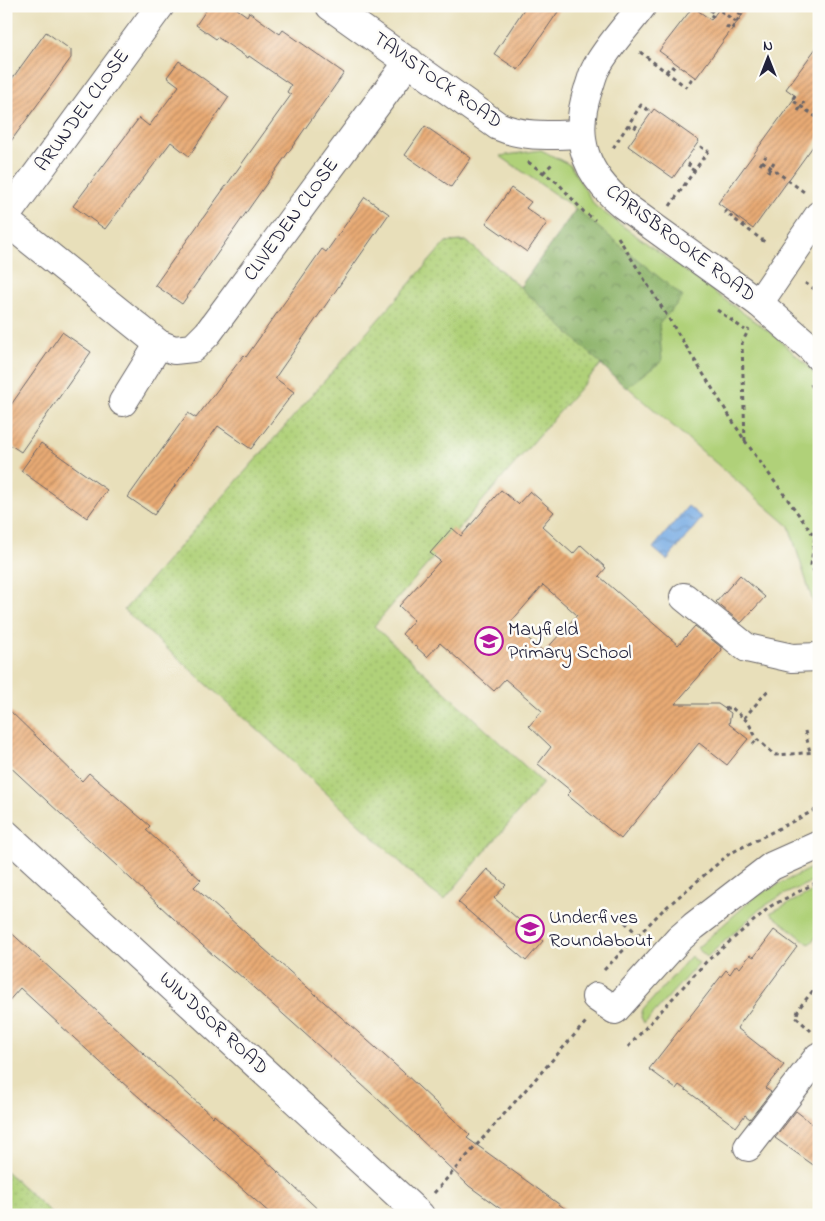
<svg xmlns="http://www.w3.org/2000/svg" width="825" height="1221" font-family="'Indie Flower',sans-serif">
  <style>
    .green { fill: #b0d179; stroke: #697a5a }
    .forest { fill: url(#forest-crowns); stroke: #576a52 }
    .park { fill: url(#park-dots); stroke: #697a5a }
    .water { fill: url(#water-waves); stroke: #4c668f }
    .building { fill: url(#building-hatch); fill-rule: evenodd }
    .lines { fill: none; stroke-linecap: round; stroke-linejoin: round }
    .minor-casing { stroke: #676467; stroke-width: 30 }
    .path { stroke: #676467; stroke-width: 3; stroke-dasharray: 4 4; stroke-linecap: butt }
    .minor { stroke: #fff; stroke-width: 28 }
    .labels { text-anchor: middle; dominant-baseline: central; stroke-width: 5; stroke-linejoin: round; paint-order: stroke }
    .street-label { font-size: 20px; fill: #22223b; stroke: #fdfcf7 }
    .poi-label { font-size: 20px; fill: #22223b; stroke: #fdfcf7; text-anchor: start }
  </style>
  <defs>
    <pattern id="forest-crowns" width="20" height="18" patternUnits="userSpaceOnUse" patternTransform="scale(1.25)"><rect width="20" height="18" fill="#8cb369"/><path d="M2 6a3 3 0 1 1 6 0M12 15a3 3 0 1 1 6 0" fill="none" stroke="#729158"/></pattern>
    <pattern id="park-dots" width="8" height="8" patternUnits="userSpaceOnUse" patternTransform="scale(1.25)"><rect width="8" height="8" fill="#b0d179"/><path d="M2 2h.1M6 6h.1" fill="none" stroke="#97b36a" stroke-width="1.8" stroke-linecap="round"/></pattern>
    <pattern id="water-waves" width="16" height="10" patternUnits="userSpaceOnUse" patternTransform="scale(1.25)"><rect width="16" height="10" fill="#76aae3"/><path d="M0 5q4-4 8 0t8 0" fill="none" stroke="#608ab9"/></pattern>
    <pattern id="building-hatch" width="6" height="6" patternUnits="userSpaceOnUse" patternTransform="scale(1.25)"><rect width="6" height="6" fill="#e9ab75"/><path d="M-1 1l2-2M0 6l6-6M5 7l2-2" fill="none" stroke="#bc8b61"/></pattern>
  </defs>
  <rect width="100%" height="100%" fill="#fdfcf7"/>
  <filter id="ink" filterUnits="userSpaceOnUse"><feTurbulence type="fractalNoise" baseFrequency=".02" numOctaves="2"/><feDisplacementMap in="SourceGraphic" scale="10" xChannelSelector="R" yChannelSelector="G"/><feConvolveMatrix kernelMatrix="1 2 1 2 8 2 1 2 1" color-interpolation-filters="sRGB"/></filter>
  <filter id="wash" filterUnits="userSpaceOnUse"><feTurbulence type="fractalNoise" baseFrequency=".0096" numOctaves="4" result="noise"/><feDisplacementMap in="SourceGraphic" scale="20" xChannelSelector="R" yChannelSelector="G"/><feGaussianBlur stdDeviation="1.12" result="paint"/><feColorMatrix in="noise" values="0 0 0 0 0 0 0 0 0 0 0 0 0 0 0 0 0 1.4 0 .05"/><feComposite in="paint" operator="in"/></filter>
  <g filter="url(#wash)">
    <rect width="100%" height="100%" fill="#e8dfba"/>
    <g class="green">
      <polygon points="541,150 570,165 595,206 775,336 807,365 819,379 819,621 789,526 601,364 520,287 576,209 500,156"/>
      <polygon points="819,864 819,878 779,897 760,909 707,957 697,948 756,896"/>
      <polygon points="819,888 819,935 809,944 770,913"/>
      <polygon points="691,956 699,963 644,1024 641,1018 643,1010"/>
    </g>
    <polygon class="forest" points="576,209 683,297 659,324 662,361 626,388 601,364 579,389 446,242 466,241 520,287"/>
    <g class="park">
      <polygon points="466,241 520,287 601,364 374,626 543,783 444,900 430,890 280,750 124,610 446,242"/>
      <polygon points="6,1171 53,1215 6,1215"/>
    </g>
    <polygon class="water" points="688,506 702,518 667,560 653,548"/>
    <g id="blocks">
      <g class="building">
        <polygon points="209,6 233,6 247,16 249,12 280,34 283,30 344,73 182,304 155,285 291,95 287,92 291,85 249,56 248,58 217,37 216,39 196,25"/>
        <polygon points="526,6 562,6 518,70 494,54"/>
        <polygon points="721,6 749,6 696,78 659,51 693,7 711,20"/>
        <polygon points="46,32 71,50 71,58 6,148 6,87"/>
        <polygon points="819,44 819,138 753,229 718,203 796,96 786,89"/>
        <polygon points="179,61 229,97 189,156 171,142 105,229 73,206 139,118 149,126 179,86 167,77"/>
        <polygon points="654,109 699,141 673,178 628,146"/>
        <polygon points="425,126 471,158 451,187 405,155"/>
        <polygon points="511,188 531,202 526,208 547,223 527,252 486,223"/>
        <polygon points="365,197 389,214 275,378 294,392 251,449 218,426 154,515 128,497 188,413 196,418 244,355 246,357 322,249 326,252"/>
        <polygon points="62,332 91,352 21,452 6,442 6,412"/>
        <polygon points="41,443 107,490 87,518 21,471"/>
        <path d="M501 490 518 504 530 491 554 512 542 526 573 554 581 545 606 568 599 576 678 645 695 626 721 647 722 650 675 704H718L731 713 729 724 748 739 727 765 699 743 621 839 567 795 571 791 538 764 551 747 529 726 542 711 505 679 494 691 440 643 427 657 402 634 414 620 399 606 440 561 430 553 452 528 461 536ZM543 585 577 615 544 652 510 623Z"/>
        <polygon points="740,575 765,597 741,623 716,602"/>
        <polygon points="6,707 82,781 89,773 150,826 146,830 201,880 194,887 402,1071 470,1135 467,1138 574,1215 509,1215 469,1186 390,1110 235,971 234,973 215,957 6,763"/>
        <polygon points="487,869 506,885 494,898 543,941 526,961 458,902"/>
        <polygon points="6,928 213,1117 214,1115 261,1156 324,1215 272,1215 113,1074 20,988 6,1004"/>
        <polygon points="774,930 797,947 737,1028 784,1065 765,1088 771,1092 750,1119 745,1115 736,1127 679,1085 676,1089 649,1069 726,970 730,974 736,965 740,968 750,955 754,957"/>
        <polygon points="796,1111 819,1129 819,1169 775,1138"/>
      </g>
    </g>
  </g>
  <g filter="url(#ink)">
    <use href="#blocks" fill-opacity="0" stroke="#676467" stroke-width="1"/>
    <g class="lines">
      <defs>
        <g id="minor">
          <path d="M330 6 498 126C525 138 551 135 580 134"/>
          <path d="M642 6C628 25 607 47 596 68 592 75 591 83 588 90 572 138 585 174 623 205L759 303 812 349 819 357"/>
          <polyline points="6,216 160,6"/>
          <polyline points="6,221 159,344 174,350 193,348 208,333 409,61"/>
          <polyline points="759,303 819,215"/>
          <polyline points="123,402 159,344"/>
          <polyline points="684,597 747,648 792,658 819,657"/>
          <polyline points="6,834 420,1215"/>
          <polyline points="596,997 615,1010 679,939 694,926 772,866 819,845"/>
          <polyline points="748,1147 818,1057"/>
        </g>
      </defs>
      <use href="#minor" class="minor-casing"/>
      <g class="path">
        <polyline points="714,6 736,22"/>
        <polyline points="714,17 709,14 715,7"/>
        <polyline points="726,26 731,30 741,15 736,12"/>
        <polyline points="640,52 686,87 691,80 687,78"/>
        <polyline points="666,72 671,66 675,69"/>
        <polyline points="795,95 792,100 819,119"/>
        <polyline points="798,111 804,102"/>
        <polyline points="628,125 634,129 637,125"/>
        <polyline points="613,148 641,105 648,110 646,113"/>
        <polyline points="762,161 804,192"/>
        <polyline points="528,162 558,183 584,212 595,220"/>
        <polyline points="690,163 688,167 695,171"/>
        <polyline points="760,165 766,156"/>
        <polyline points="768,172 774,162"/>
        <polyline points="543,173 553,163"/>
        <polyline points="670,206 708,151 701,147 699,150"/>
        <polyline points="727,210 725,212 766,243"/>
        <polyline points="618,237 745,441 815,537"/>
        <polyline points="805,283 819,292"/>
        <polyline points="717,310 745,330"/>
        <polyline points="811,384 819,399"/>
        <polyline points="745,441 742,343 749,329"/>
        <polyline points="819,506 811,565 819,582"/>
        <polyline points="725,709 731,707 748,722 757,739 775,755 819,752"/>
        <polyline points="744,718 770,688"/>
        <polyline points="805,731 810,752"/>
        <polyline points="753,744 757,739"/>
        <polyline points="625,922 638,935"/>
        <polyline points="604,970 662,911 729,854 819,808"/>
        <polyline points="811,1031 796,1017 799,1008 819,983"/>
        <polyline points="628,1047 706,962 771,906 819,881"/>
        <polyline points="434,1193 586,1022"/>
      </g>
      <use href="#minor" class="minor"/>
    </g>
  </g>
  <defs>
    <symbol id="school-ring" viewBox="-11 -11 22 22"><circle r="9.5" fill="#fdfcf7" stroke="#b5179e" stroke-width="1.5"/><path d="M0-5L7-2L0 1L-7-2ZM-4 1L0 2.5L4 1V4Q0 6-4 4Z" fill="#b5179e"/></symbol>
  </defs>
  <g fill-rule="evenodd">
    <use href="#school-ring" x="473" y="625" width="32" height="32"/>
    <use href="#school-ring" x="514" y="913" width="32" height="32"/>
  </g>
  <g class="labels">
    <g class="street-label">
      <text transform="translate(437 81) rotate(35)">TAVISTOCK ROAD</text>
      <text transform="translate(83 111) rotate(-54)">ARUNDEL CLOSE</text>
      <text transform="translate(292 220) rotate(-54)">CLIVEDEN CLOSE</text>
      <text transform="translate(680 244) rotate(37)">CARISBROOKE ROAD</text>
      <text transform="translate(213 1024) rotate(43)">WINDSOR ROAD</text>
    </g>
    <g class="poi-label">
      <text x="508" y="630">Mayfield<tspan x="508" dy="23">Primary School</tspan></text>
      <text x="549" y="918">Underfives<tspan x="549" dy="23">Roundabout</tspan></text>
    </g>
  </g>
  <rect width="825" height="1221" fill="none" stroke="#fdfcf7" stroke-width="25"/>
  <g transform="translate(768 58)" stroke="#fdfcf7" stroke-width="4" paint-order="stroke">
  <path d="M0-4L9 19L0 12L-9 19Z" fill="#22223b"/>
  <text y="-8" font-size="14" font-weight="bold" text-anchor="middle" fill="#22223b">N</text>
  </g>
</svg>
